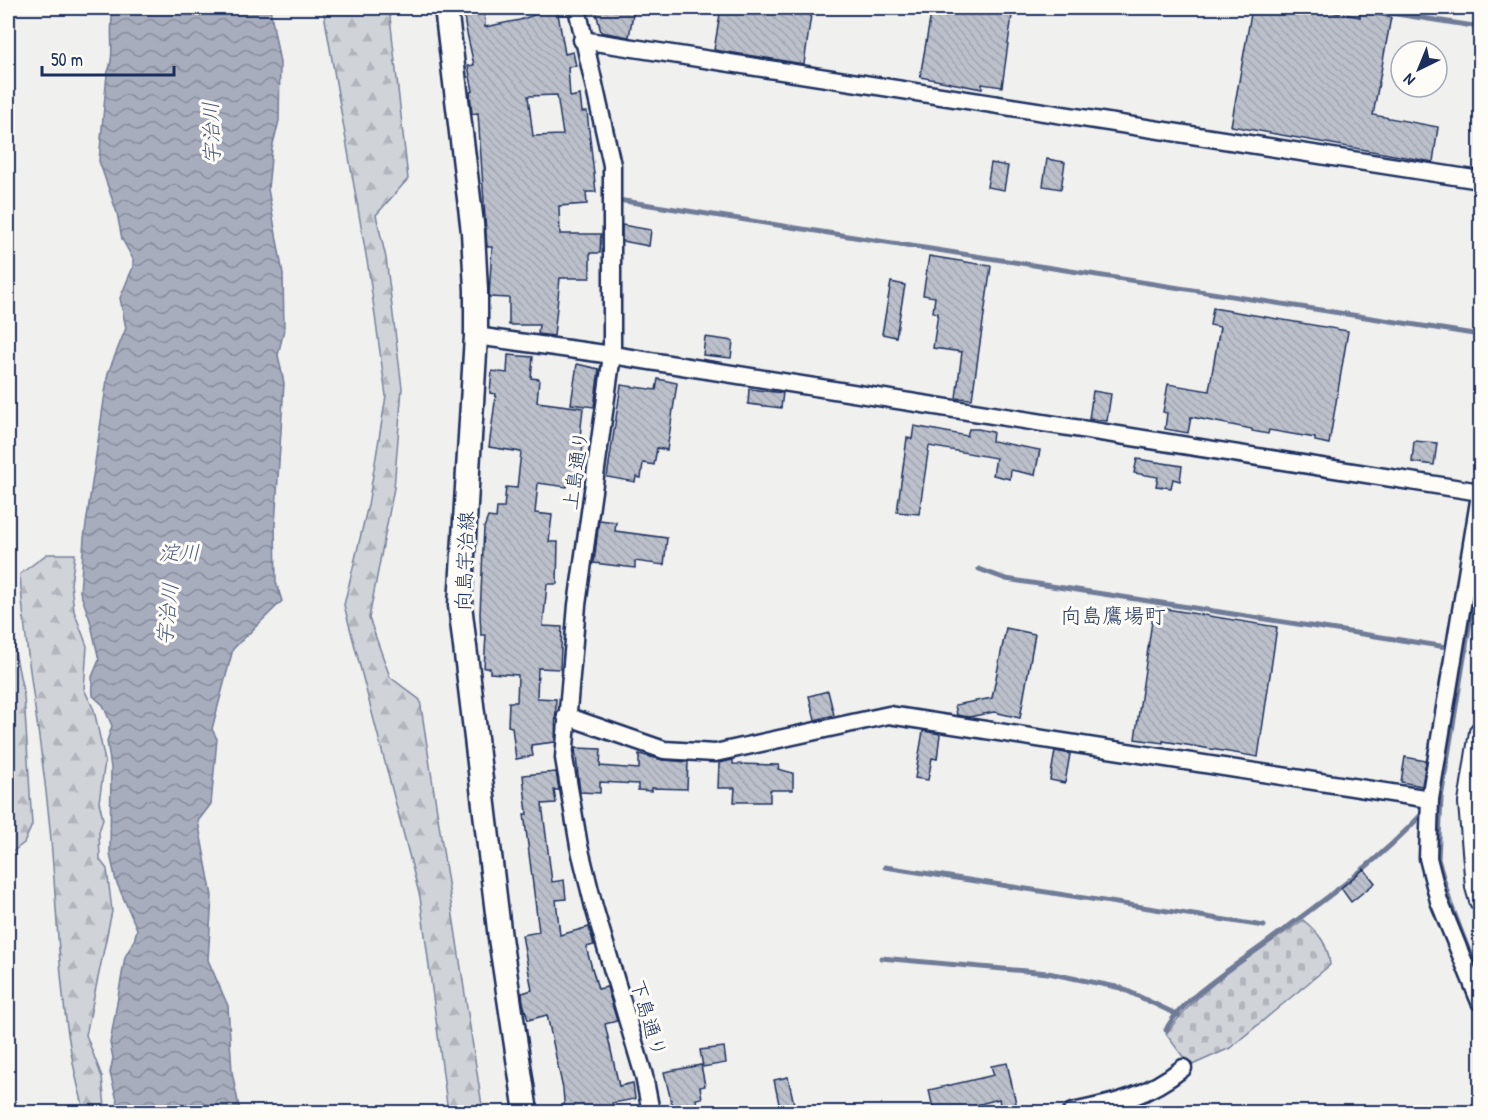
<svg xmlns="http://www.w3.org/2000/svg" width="1488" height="1120" font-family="'Patrick Hand','Klee One',sans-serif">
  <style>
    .forest { fill: url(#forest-firs); stroke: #76819b; stroke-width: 1.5 }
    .cemetery { fill: url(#cemetery-stones); stroke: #76819b; stroke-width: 1.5 }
    .water { fill: url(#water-waves); stroke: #6f7b97; stroke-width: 1.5 }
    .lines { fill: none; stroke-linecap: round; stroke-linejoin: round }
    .stream { stroke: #6f7b97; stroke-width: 5 }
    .building { fill: url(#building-back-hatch); stroke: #1b2f5e; stroke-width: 1.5; fill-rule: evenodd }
    .minor-casing { stroke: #1b2f5e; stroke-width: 21 }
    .tertiary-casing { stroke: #1b2f5e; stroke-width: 24 }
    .secondary-casing { stroke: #1b2f5e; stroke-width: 27 }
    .minor { stroke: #fdfcf7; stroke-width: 16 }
    .tertiary { stroke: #fdfcf7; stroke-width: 20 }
    .secondary { stroke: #fdfcf7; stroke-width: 22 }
    .labels { text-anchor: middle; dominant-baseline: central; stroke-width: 6; stroke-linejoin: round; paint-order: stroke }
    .street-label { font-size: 20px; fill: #1b2f5e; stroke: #fdfcf7 }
    .water-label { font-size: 21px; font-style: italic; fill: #4c5b7f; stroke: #fdfcf7 }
    .neighbourhood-label { font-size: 21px; fill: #1b2f5e; stroke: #fdfcf7 }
  </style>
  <defs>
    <pattern id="forest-firs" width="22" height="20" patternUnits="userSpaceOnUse" patternTransform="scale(1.5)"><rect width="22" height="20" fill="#d0d3d8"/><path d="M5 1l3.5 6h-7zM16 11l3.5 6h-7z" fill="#b2b5bc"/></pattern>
    <pattern id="cemetery-stones" width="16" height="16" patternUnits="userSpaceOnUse" patternTransform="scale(1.5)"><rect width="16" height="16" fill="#d0d3d8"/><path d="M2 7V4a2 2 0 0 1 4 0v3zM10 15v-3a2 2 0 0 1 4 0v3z" fill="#b2b5bc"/></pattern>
    <pattern id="water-waves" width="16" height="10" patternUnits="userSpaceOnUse" patternTransform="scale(1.5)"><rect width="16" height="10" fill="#a7adbd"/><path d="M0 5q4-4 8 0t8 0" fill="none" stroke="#878d9d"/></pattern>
    <pattern id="building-back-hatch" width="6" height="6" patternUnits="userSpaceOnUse" patternTransform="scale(1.5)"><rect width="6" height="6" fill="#bbc0ca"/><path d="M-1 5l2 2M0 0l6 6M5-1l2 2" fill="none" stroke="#a0a5b0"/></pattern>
  </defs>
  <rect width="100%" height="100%" fill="#f0f0ee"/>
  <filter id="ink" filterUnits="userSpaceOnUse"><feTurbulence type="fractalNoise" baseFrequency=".0167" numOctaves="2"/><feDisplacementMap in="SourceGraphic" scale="12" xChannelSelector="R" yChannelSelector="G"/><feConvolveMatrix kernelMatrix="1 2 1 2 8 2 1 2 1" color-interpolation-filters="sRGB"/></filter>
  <g filter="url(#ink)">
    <g class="forest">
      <polygon points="323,8 389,8 408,179 376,215 386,258 402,388 394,488 369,618 390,677 420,700 483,1112 448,1112 420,897 344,605 368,505 386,396 369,272"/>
      <path d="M47 554H75L71 584 74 611 87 646 84 689 94 710 105 761 99 802 103 819 99 832 100 860 107 869 112 911 86 1035 102 1077 105 1107 101 1112H85C57 1018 59 916 49 819 41 737 25 656 20 574Z"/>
      <polygon points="8,618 24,696 32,825 24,843 8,855"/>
    </g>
    <path class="cemetery" d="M1303 920C1319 933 1328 944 1330 965L1230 1048 1190 1066 1166 1034C1200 985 1255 954 1303 920Z"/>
    <path class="water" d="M114 8H270L280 63 279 121 272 148 268 189 283 274 284 330 278 355 284 383 275 525 276 582 282 601 233 649 212 729 217 739 211 804 198 821 212 896 208 960 228 1006 232 1072 240 1112H120L110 1073 113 1058 110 1043 125 957 134 941 137 929 116 881 110 854 111 768 107 741 112 726 103 705 93 696 92 677 99 660 90 620 80 592 84 538 108 373 126 328 120 298 133 267V259L122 239 117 213 99 161 107 74C117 53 107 30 114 8Z"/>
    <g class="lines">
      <g class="stream">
        <polyline points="1358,8 1480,27"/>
        <polyline points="618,200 1480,335"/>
        <polyline points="1480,560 1441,798 1438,859 1450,902 1480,980"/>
        <polyline points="979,569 1006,579 1466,650"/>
        <polyline points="885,867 1264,926"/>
        <polyline points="881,958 1048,973 1121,988 1178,1015"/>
        <path d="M1166 1030C1179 1001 1236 965 1262 946 1317 905 1375 865 1422 814"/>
      </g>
    </g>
    <g class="building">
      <path d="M464 8H484L485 27 520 20 542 12 541 8H557L565 54 573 52 576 66 568 67 570 97 580 95 582 112H587L596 192H586L587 204 559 206 560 234H601L600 253H590V278H560L554 336 538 334 539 325H509V298L489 297 492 247H487L478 113 472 114 470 92 473 91 468 66 474 65 465 24ZM557 95 563 135 533 136 528 96Z"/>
      <polygon points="595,8 634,8 629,37 601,32"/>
      <polygon points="721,8 812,8 804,64 714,50"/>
      <polygon points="932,8 1013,8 1002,87 982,84 982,89 920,77"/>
      <polygon points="1252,8 1309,8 1360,17 1360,12 1391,17 1373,115 1438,127 1433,162 1231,126"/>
      <polygon points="1047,159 1065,162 1061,189 1043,186"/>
      <polygon points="991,163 1008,166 1004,190 987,187"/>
      <polygon points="622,225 651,230 649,246 622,241"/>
      <polygon points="929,256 991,266 972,399 956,398 962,352 933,348 938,313 933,312 935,297 923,295"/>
      <polygon points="891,282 905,285 896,337 882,334"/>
      <polygon points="1213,308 1348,331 1329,444 1315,441 1315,438 1269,430 1268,434 1252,431 1252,429 1191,417 1188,433 1165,429 1167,413 1163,412 1168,384 1209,391 1220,327 1210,325"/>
      <polygon points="705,337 733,341 731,358 703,355"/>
      <polygon points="508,355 533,357 531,378 539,379 537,402 583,408 580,437 584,438 579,476 569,475 567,487 538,483 535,513 552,515 549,542 558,542 557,584 547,584 543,626 562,627 560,669 538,668 537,698 556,699 555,742 531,745 533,756 516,759 512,727 508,726 509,702 517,702 518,675 490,673 490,668 484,668 486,635 481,635 480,614 484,528 488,517 496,518 497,508 504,508 506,487 517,488 521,452 489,447 496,394 490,393 492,371 507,373"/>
      <polygon points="577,364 599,369 594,407 571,404"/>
      <polygon points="658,379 677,383 667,450 657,448 654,465 643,463 641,478 636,477 635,482 607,477 621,385 656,390"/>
      <polygon points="749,389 783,393 781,408 748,404"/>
      <polygon points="1093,391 1111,394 1107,421 1089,419"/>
      <polygon points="914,426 967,436 969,429 978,429 993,432 992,441 1040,450 1035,475 1011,470 1010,479 993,475 996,458 929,446 919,514 897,512 907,438 912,439"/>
      <polygon points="1414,441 1437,443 1434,465 1412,462"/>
      <polygon points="1137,459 1182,466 1180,481 1173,479 1171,488 1156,486 1158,477 1134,473"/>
      <polygon points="599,520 616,522 615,531 667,538 664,565 635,561 635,568 594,563"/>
      <polygon points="1154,607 1277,627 1258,757 1163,741 1163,743 1135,739"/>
      <polygon points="1006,628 1035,634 1020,718 994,712 969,717 957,715 955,705 992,698"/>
      <polygon points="828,691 834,715 815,720 809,696"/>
      <polygon points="923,731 940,734 937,759 932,758 928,780 915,778"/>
      <polygon points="575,748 601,749 600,766 639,769 639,754 663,760 688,762 687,789 652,788 652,791 638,790 638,784 600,782 600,793 580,792"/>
      <polygon points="1055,751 1070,754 1065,783 1050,780"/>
      <polygon points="1405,757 1426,761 1422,786 1401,782"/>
      <polygon points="733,760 733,764 779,765 778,769 793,773 793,790 770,790 770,802 734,802 735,788 718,788 719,763"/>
      <polygon points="556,772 559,790 554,790 556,803 542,804 552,882 564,880 566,899 556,900 560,935 589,927 594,945 586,947 598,989 607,987 617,1021 605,1024 619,1086 633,1083 635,1099 612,1103 613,1109 565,1113 563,1089 547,1015 528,1020 523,1002 522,993 532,990 522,935 539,932 524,814 527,814 523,775"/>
      <polygon points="1364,869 1375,883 1351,902 1341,888"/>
      <polygon points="724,1047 726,1063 703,1067 700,1050"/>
      <polygon points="1007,1063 1017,1108 1001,1111 999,1099 965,1108 966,1113 934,1113 929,1090 994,1075 991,1066"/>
      <polygon points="701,1065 705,1086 700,1087 702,1098 696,1099 699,1113 674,1113 664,1072"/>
      <polygon points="788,1077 796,1113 781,1113 774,1080"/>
    </g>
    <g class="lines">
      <defs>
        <g id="minor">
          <polyline points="577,8 612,165 612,355 577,605 564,758 579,846 594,907 644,1076 651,1112"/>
          <polyline points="582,40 1480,180"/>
          <polyline points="476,336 612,355 1480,492"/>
          <polyline points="1480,495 1430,799 1428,858 1439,901 1480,1002"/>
          <polyline points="566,716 664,750 715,753 889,715 1430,799"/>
          <path d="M1072 1112C1117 1103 1146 1097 1183 1068"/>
        </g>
        <polyline id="tertiary" points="1480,732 1469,803 1476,887 1480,901"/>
        <polyline id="secondary" points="446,8 473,232 476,290 476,336 460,605 500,938 526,1112"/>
      </defs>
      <use href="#minor" class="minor-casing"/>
      <use href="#tertiary" class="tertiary-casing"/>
      <use href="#secondary" class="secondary-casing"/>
      <use href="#minor" class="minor"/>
      <use href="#tertiary" class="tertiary"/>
      <use href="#secondary" class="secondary"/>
    </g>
  </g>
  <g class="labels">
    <g class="street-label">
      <text transform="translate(575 470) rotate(-82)">上島通り</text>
      <text transform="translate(464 561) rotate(-88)">向島宇治線</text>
      <text transform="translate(649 1018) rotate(73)">下島通り</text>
    </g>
    <g class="water-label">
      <text transform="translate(211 133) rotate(-92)">宇治川</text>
      <text x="179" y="552">淀川</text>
      <text transform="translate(167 614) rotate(-84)">宇治川</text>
    </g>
    <g class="neighbourhood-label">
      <text x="1113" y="615">向島鷹場町</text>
    </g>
  </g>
  <rect width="1488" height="1120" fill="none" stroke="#fdfcf7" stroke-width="30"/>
  <rect x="15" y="15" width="1458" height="1090" fill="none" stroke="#1b2f5e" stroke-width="2" filter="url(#ink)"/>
  <g transform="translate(1419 69) rotate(223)"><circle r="28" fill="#fdfcf7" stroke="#a3aaba" stroke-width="1.5"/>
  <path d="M0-4.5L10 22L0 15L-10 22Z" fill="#1b2f5e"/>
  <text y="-9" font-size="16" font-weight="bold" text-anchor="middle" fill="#1b2f5e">N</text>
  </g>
  <path d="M42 66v9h132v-9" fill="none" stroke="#1b2f5e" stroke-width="3"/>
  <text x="51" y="66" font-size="18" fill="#1b2f5e" stroke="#fdfcf7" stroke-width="4.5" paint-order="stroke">50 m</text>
</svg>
